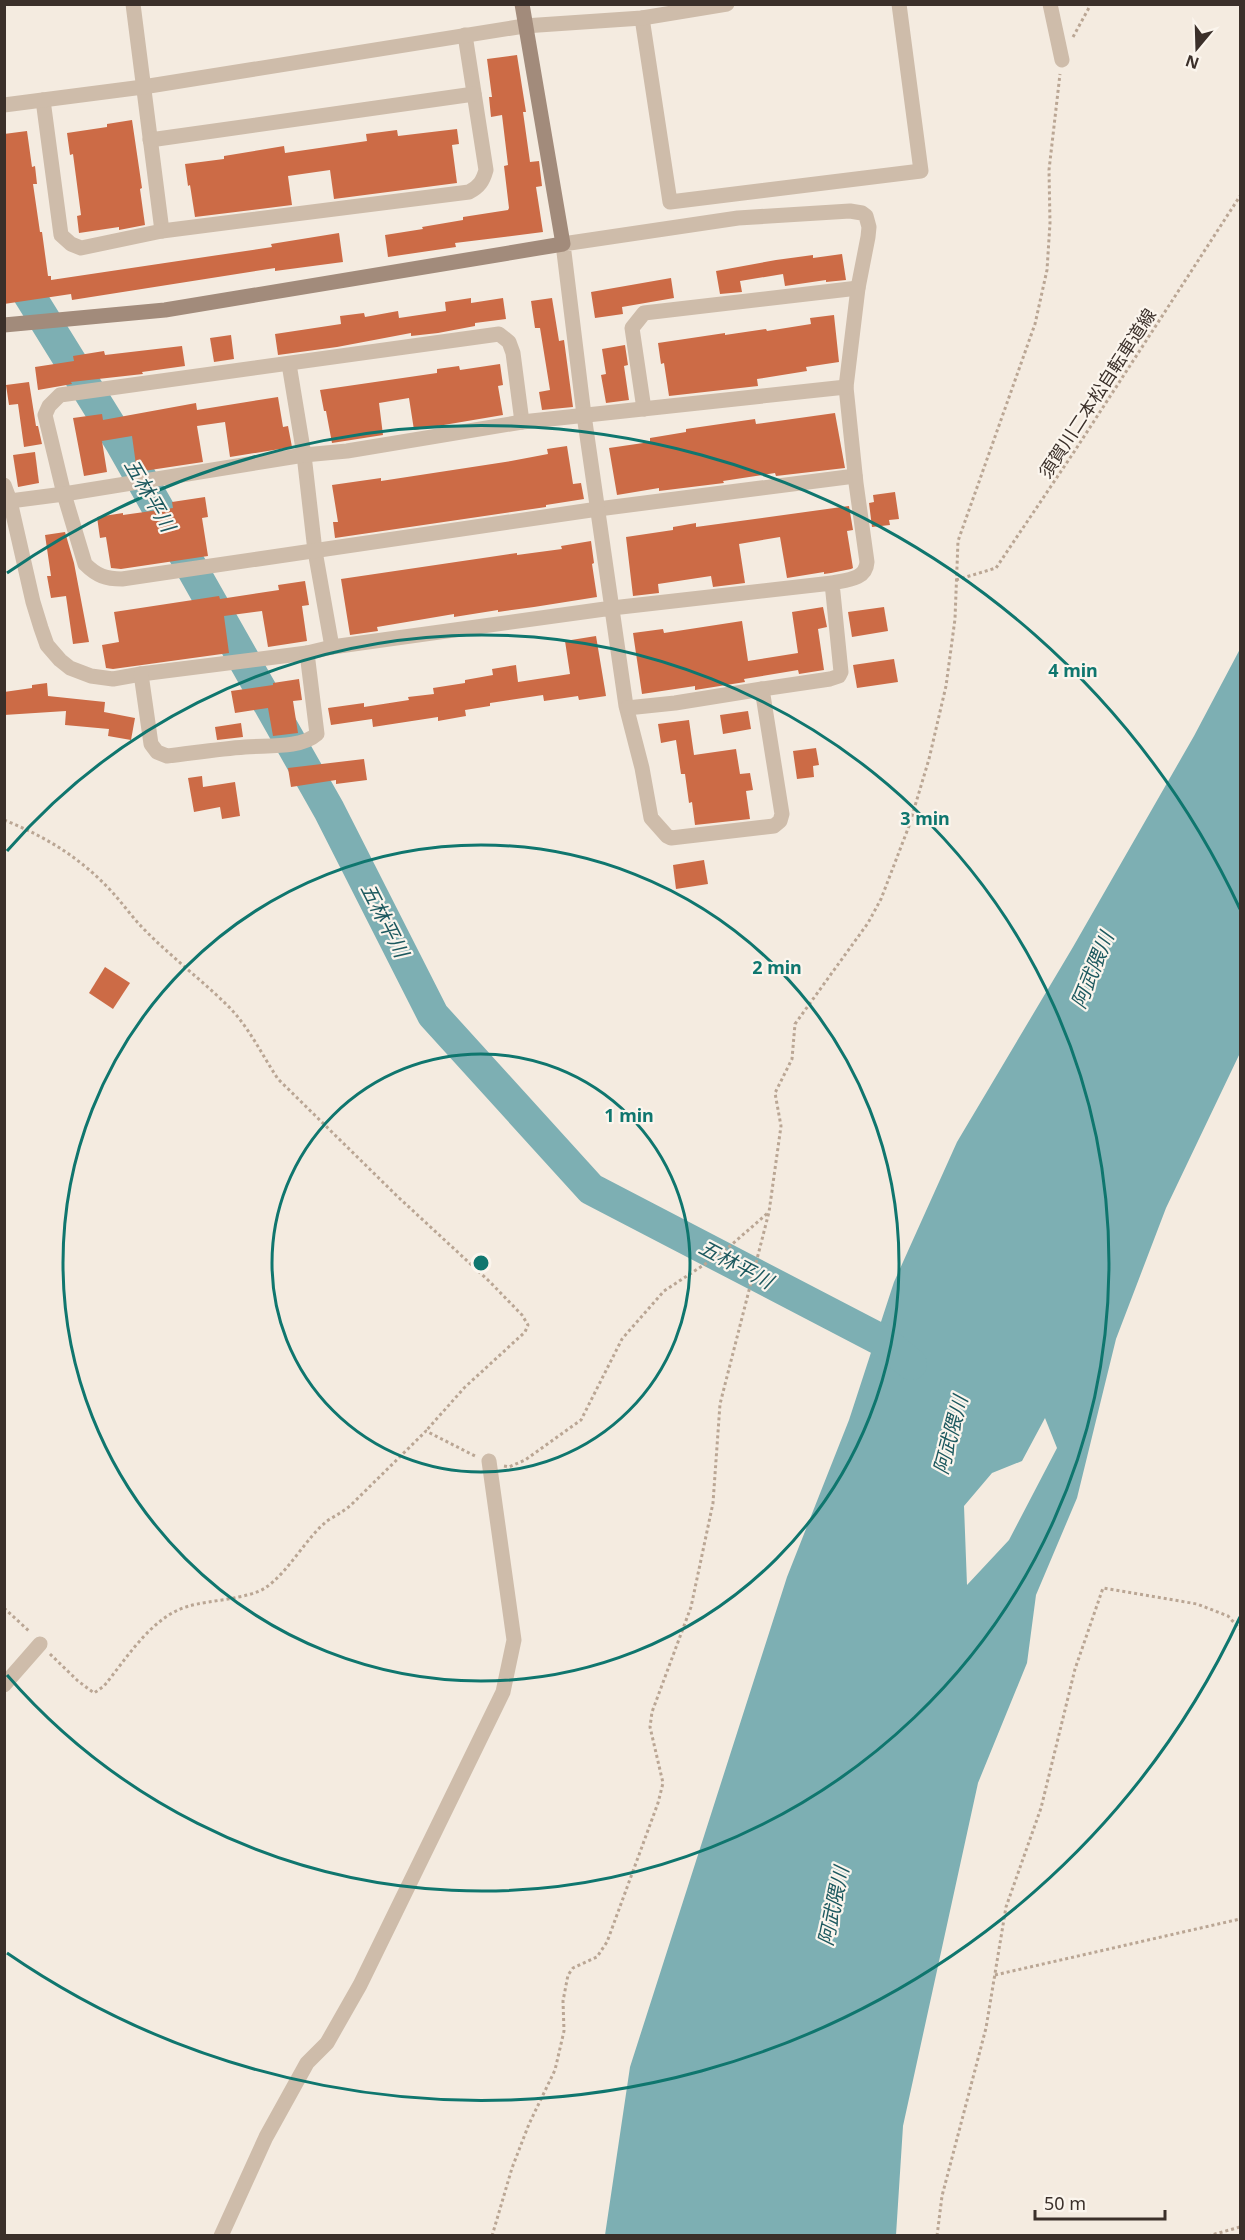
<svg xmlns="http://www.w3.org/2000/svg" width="1245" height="2240" font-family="'Noto Sans','Noto Sans JP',sans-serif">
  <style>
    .water { fill: #7dafb3; fill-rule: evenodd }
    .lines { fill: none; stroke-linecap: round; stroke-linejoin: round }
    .river { stroke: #7dafb3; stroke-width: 32 }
    .building { fill: #cc6b46 }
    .path { stroke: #baa694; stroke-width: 3; stroke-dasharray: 3 3; stroke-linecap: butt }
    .street { stroke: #cebcaa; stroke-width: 15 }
    .secondary { stroke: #a28b7b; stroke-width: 15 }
    .ring { fill: none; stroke: #0f766e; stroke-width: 3 }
    .labels { text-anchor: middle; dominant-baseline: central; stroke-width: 4.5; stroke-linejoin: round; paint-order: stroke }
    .street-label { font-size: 18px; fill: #3b302a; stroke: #fbf5ed }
    .water-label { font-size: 20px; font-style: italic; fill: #1d595f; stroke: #fbf5ed }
    .centre { fill: #0f766e; stroke: #fbf5ed; stroke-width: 3 }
    .ring-label { font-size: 18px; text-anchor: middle; font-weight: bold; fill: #0f766e; stroke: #fbf5ed; stroke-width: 4.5; stroke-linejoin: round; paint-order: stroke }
  </style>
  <rect width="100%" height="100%" fill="#f4ebe0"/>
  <path class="water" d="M1240 649V1053L1166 1208 1116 1339 1077 1498 1036 1595 1027 1663 978 1783 903 2126 896 2235H605L630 2067 787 1577 849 1420 894 1282 957 1142 1073 947 1194 736ZM1045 1418 1057 1448 1009 1540 967 1585 964 1506 992 1473 1022 1461Z"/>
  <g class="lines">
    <polyline class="river" points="10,264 121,443 329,810 433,1015 591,1189 883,1341 911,1364"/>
  </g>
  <g class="building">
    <polygon points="517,55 526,112 523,112 530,162 539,161 542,186 536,187 543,232 455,243 456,247 388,257 385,235 423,229 422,227 463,220 463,217 508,210 509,208 504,166 508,165 502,115 491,117 489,97 492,97 487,59"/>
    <polygon points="132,120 142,188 140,189 145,225 119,230 119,227 79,233 77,216 81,215 73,154 70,155 67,133 107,127 107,124"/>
    <polygon points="457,129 459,144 452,145 457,183 334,199 330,170 288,176 292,205 195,217 190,185 188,186 185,164 224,159 224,156 284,146 285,153 367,141 366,134 397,130 398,136"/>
    <polygon points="27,131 32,167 35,166 37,184 33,184 40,232 42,232 48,276 51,276 51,280 272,247 271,244 339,233 343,262 275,271 275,268 72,300 71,294 4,304 4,134"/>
    <polygon points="842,254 846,280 826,282 826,280 785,286 783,274 740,281 742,292 720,294 716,271 776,260 813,255 813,258"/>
    <polygon points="671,278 674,298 622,307 623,314 595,318 591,292"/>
    <polygon points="471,298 471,303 503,298 506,319 475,323 475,326 438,333 411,336 411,333 337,347 278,355 275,334 341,324 340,316 364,313 365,317 398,311 399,318 446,311 445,302"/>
    <polygon points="552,298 559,341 564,340 573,407 542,410 539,392 550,390 540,328 535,328 531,301"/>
    <polygon points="834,315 839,362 806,367 807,371 757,379 758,386 669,396 664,363 661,364 658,343 725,333 725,335 766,329 767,331 811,324 810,318"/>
    <polygon points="231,335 234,359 214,362 210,338"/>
    <polygon points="625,345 628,365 624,366 629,400 606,403 601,375 606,374 602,349"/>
    <polygon points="182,346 185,366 142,372 143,374 71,382 72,384 38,390 35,367 74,361 73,356 104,351 105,355"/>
    <polygon points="500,364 503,385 498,386 503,415 414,430 409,398 379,403 383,435 332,443 326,411 324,411 320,390 437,373 437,369 459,366 460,370"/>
    <polygon points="29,382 36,426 38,426 42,444 24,447 18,404 9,405 6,385"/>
    <polygon points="278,397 283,427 288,426 292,447 230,457 225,422 197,426 203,462 137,472 132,436 102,441 107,472 84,476 73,418 102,414 103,420 196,403 197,410"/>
    <polygon points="835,413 845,468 776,476 775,473 723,481 724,483 659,491 659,488 617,495 609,448 650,442 650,438 686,432 686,429 755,419 756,424"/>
    <polygon points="567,446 573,484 581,483 584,499 546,505 546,507 335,538 333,522 338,522 332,485 381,478 381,481 511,461 548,454 547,449"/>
    <polygon points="35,452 39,483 18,487 13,455"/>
    <polygon points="895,492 899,519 889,520 890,525 872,527 869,503 874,502 873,495"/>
    <polygon points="205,497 208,517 202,518 208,556 121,569 111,568 106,537 100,538 97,517 123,513 123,515 173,508 172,502"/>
    <polygon points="849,506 853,530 847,531 853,568 851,569 831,573 824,574 824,572 787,578 780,537 739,544 745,583 713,587 711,576 658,584 659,593 633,596 626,537 673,530 673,527 696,523 696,527"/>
    <polygon points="65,532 74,563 89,642 73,644 66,596 51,598 47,576 51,576 45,535"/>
    <polygon points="591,541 594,563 592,564 597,597 534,607 498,612 498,610 454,617 454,614 377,627 378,631 350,635 341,579 517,553 517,555 562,549 561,546"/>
    <polygon points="305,581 309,605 302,606 307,641 268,647 262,611 224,616 229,653 113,669 106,668 102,645 119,642 114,612 219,596 220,599 279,590 278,585"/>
    <polygon points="823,607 827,627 818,629 824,670 799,674 798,670 744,679 745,682 695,690 695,686 642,694 633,633 663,629 664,633 742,621 748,661 798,653 792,612"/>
    <polygon points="884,607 888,631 852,637 848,612"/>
    <polygon points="596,636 606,696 579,700 578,696 544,701 543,695 490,703 490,706 465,710 466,716 438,721 438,717 373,727 372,719 331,725 328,708 364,703 364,707 409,700 408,697 434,694 433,688 465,683 465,680 493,675 492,669 516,665 518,682 570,674 565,641"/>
    <polygon points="894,659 898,682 857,688 853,665"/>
    <polygon points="299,679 302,700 293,701 298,733 273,736 268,708 235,713 231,691 273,685 273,683"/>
    <polygon points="47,683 48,696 105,702 104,712 135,718 131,740 108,736 109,729 65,725 66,711 4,715 4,692 32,688 32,685"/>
    <polygon points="748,711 751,729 723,734 720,715"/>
    <polygon points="689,720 694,755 736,749 740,774 750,773 753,790 746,791 750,819 695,825 692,802 689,803 685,774 681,774 676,740 661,743 658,724"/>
    <polygon points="241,723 243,737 217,740 215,727"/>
    <polygon points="816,748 819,765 813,766 814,777 797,779 793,751"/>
    <polygon points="364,759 367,780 336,784 336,780 291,787 288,768"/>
    <polygon points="202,776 203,787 235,782 240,816 222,819 220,807 194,812 188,778"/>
    <polygon points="704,860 708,884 676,889 673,865"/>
    <polygon points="105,967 130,983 113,1009 89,993"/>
  </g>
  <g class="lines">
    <g class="path">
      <polyline points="1073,37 1091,4"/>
      <polyline points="956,580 996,568 1074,452 1240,196"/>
      <path d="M4 820C47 837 82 859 113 893 122 903 130 914 139 924 167 954 201 979 230 1008 250 1029 262 1055 278 1079L397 1196 490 1282 522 1315 528 1325 525 1332 464 1388 426 1431"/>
      <polyline points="504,1466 509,1467 525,1460 581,1420 622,1339 664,1291 722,1253 769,1212"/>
      <polyline points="4,1608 29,1631"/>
      <path d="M50 1654 78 1681 94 1693 104 1686C127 1658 152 1616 189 1606 210 1600 248 1599 265 1588 287 1574 306 1538 327 1521 336 1515 345 1511 353 1503L426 1431 475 1456"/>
      <polyline points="995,1975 1240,1919"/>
      <polyline points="492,2236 512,2168 529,2124 555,2070 564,2031 563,2001 568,1975 573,1968 597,1957 607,1942 658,1803 663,1783 650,1727 652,1712 691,1607 713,1503 720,1404 769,1212 781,1126 775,1093 792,1059 795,1024 868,923 881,899 909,826 929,759 946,686 955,619 958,541 1035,324 1047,270 1050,223 1049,170 1060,74"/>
      <polyline points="937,2236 942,2196 986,2028 1006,1907 1041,1808 1075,1669 1103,1588 1197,1604 1228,1616 1240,1629"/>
      <polyline points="1208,2236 1240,2227"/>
    </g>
    <g class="street">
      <polyline points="133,4 162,231"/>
      <polyline points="1050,4 1062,60"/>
      <polyline points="642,18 670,202 921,171 899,4"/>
      <path d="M43 100 61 235 71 244 81 248 162 231 469 192C479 187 483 181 486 170L465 35"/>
      <polyline points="4,105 143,87 524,26 642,18 727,4"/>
      <polyline points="150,140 474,94"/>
      <polyline points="289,364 304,455 315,551 332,647"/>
      <polyline points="644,409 632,328 644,313 858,288"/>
      <path d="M522 422 513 353 509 342 499 334 60 395 49 406 45 415 64 494 85 564C97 576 106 579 122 579L598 509 855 476"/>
      <path d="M4 485 10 501 33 602 41 628 47 645 60 660 70 668 91 676 113 679 141 674 307 653 332 647 612 608 832 583C846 580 866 580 867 562L856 483 846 387 858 288 868 237 869 227 866 216 862 213 850 211 738 218 563 244 584 415 626 706 642 768 651 818 667 836 671 838 774 826 780 821 782 814 762 689 830 679 839 676 841 672 832 583"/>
      <polyline points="10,501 64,494 304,455 347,451 522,422 846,387"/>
      <path d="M141 674 151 744 157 752 167 756C193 753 219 749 245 747 267 745 300 749 317 734L307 653"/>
      <polyline points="627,708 675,703 762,689"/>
      <polyline points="4,1685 40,1644"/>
      <polyline points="221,2236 266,2137 307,2063 327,2043 360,1985 503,1692 514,1640 489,1461"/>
    </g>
    <polyline class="secondary" points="4,325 165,310 563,244 522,4"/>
  </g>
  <g class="ring">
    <circle cx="481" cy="1263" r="209"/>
    <circle cx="481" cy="1263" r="418"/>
    <path d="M7 851A628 628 0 1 1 7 1675"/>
    <path d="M1240 1617A837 837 0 0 1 7 1953M7 573A837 837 0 0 1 1240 909"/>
  </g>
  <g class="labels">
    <g class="street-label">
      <text transform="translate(1097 393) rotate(-57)">須賀川二本松自転車道線</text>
    </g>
    <g class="water-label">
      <text transform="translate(150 495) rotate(60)">五林平川</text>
      <text transform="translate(385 920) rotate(63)">五林平川</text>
      <text transform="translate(1092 970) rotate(-68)">阿武隈川</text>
      <text transform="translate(736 1264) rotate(28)">五林平川</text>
      <text transform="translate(950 1435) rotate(-75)">阿武隈川</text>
      <text transform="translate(833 1906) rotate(-78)">阿武隈川</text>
    </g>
  </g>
  <circle cx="481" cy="1263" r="9" class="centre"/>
  <g class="ring-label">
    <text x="1073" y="677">4 min</text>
    <text x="925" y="825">3 min</text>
    <text x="777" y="974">2 min</text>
    <text x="629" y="1122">1 min</text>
  </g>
  <rect width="1245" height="2240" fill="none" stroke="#3b302a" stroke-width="12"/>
  <g transform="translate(1197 48) rotate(199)" stroke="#fbf5ed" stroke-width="4.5" paint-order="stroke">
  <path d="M0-4.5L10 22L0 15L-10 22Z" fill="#3b302a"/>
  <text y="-9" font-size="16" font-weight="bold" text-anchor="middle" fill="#3b302a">N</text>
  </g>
  <path d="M1035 2210v9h130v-9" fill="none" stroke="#3b302a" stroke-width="3"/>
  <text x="1044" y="2210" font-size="18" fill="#3b302a" stroke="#fbf5ed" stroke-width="4.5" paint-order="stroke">50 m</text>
</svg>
